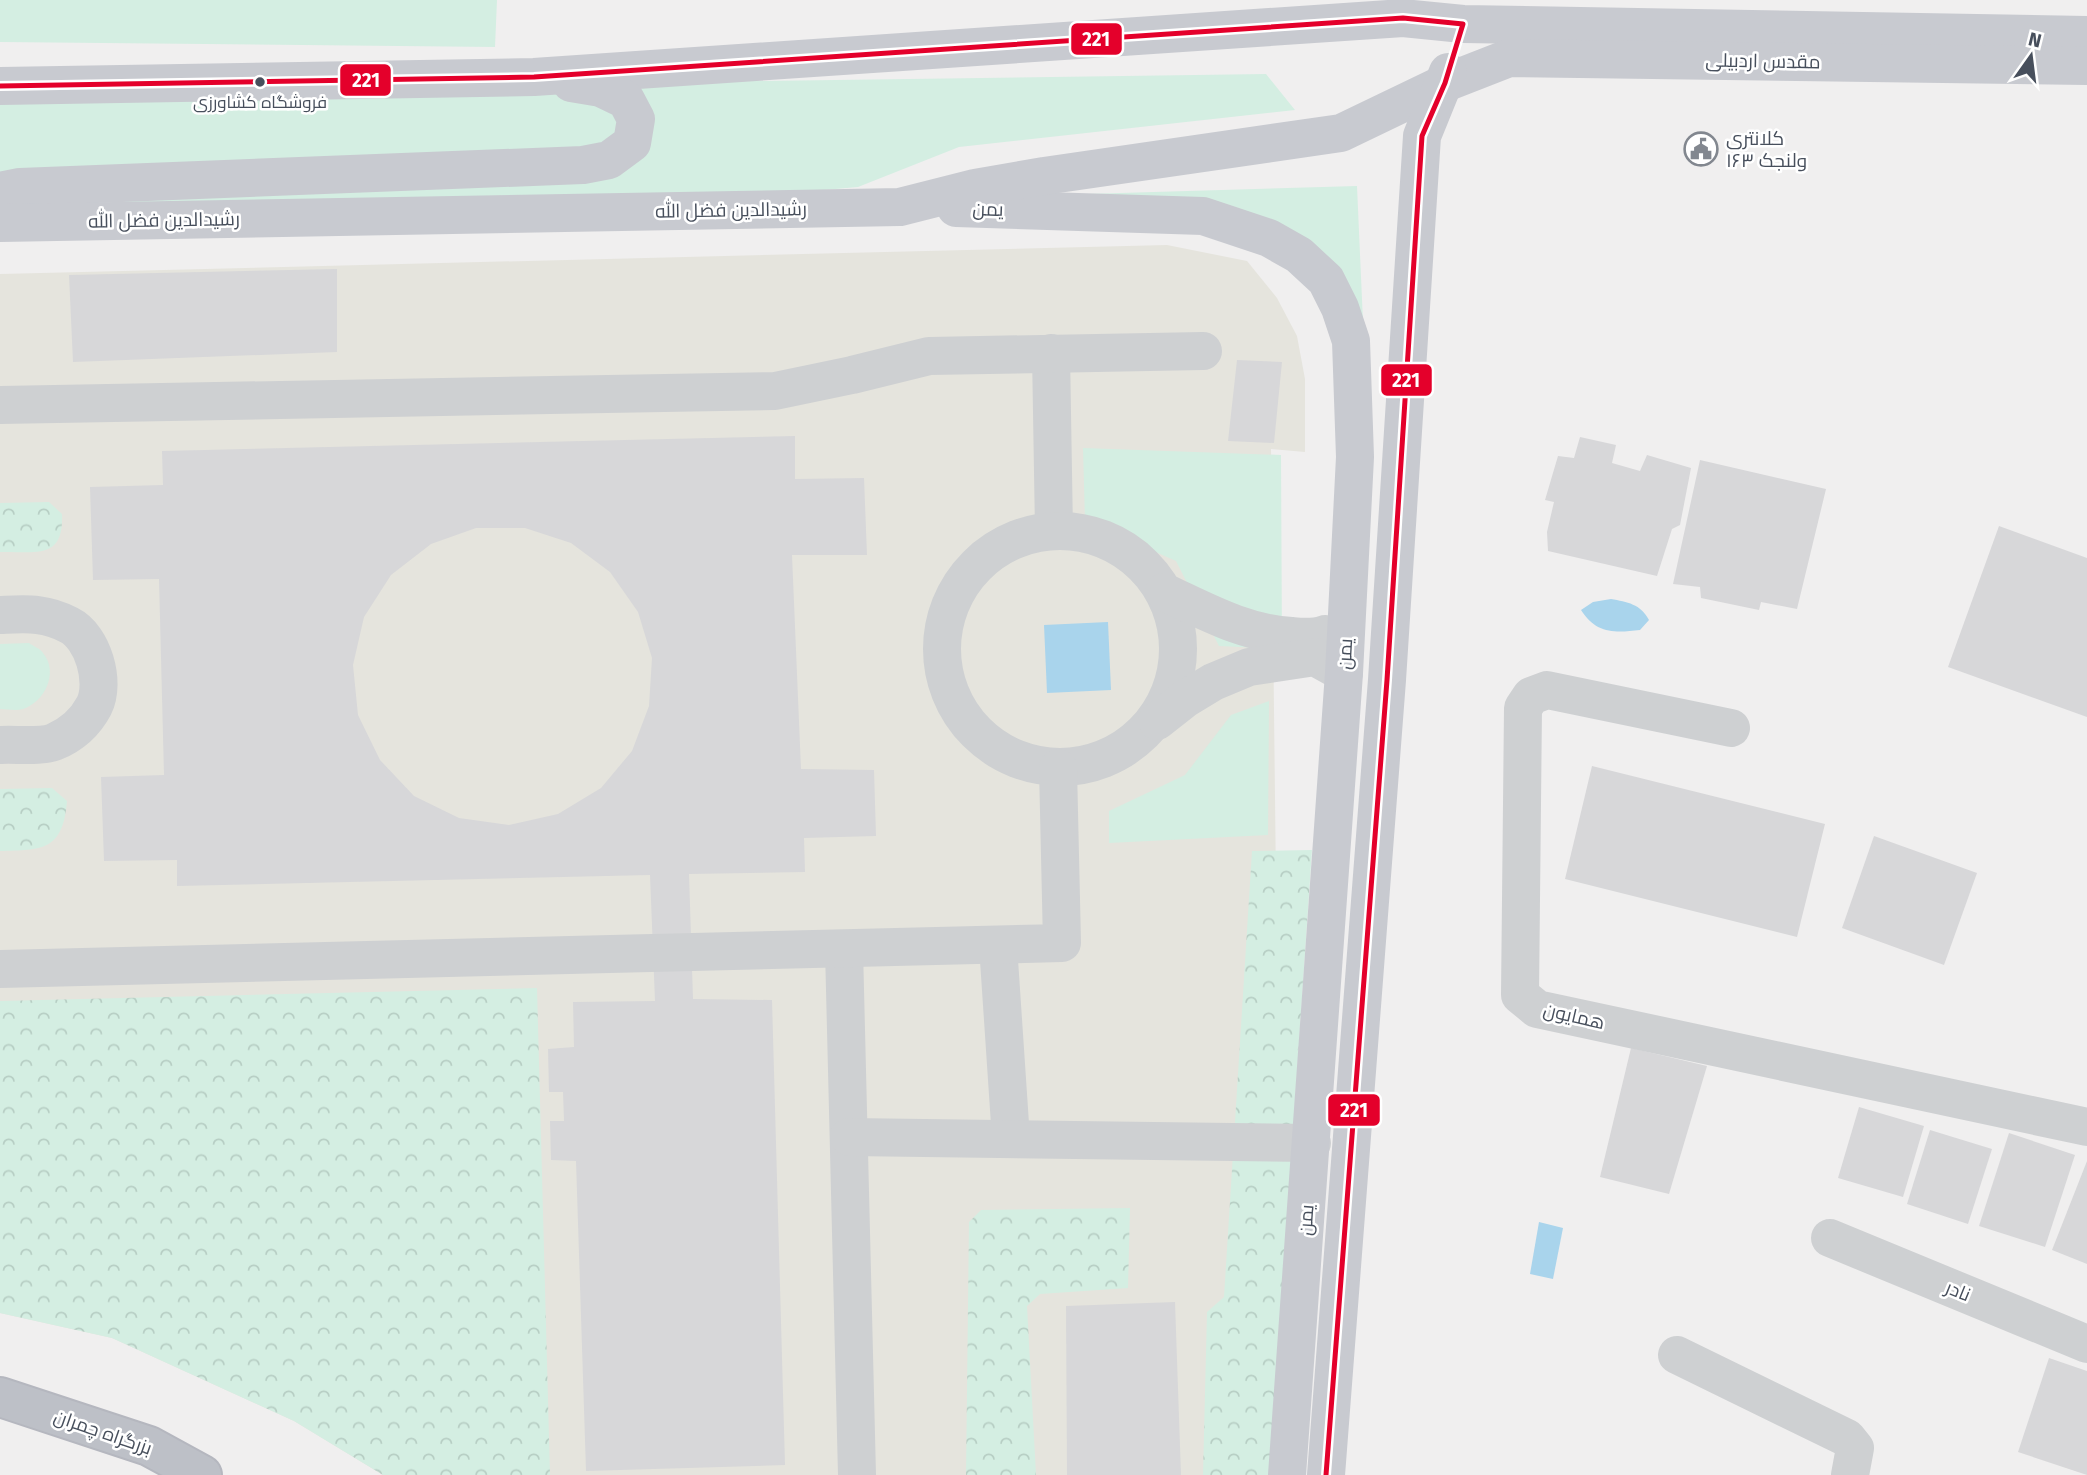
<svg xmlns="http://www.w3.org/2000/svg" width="2087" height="1475" font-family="'Fira Sans',Cairo,sans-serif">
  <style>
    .commercial { fill: #e5e4dd }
    .green { fill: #d4eee2 }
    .forest { fill: url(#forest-crowns) }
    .water { fill: #a9d4ec }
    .building { fill: #d7d7d9; fill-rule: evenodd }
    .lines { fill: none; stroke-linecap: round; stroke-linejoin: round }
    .highway-casing { stroke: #b5b7bf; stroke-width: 42 }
    .minor { stroke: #ced0d2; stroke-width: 38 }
    .major { stroke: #c8cad0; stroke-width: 38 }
    .highway { stroke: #bdc0c7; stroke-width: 38 }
    .bus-1-casing { stroke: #fff; stroke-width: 10 }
    .bus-1 { stroke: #e4002b; stroke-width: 5 }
    .bus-dot { fill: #474f5c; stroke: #fff; stroke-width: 2.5 }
    .labels { text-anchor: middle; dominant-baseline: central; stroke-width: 5; stroke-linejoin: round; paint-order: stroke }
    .bus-label { font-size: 17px; fill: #474f5c; stroke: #fff }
    .street-label { font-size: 19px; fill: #474f5c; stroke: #fff }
    .poi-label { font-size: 19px; fill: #474f5c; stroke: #fff; text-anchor: start }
    .line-badge { stroke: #fff; stroke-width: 2.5 }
    .badge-label { font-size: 19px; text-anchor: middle; font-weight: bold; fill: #fff }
  </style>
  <defs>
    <pattern id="forest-crowns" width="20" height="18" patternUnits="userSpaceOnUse" patternTransform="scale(1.75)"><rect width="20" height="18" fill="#d4eee2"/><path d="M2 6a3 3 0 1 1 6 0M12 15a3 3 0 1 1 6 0" fill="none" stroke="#b7cec4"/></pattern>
  </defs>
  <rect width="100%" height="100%" fill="#f0efef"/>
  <polygon class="commercial" points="1167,245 1247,261 1277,298 1297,336 1305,379 1305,452 1271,449 1276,884 1253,1475 383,1475 294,1421 112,1338 0,1313 0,274"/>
  <g class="green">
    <polygon points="0,0 497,0 495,47 0,42"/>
    <polygon points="1266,74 1295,110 959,147 858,187 687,202 0,211 0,95 534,84"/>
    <polygon points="1357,186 1363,322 1338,272 1086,194"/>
    <polygon points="1083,448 1281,455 1282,649 1219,646 1176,561 1085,521"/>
    <path d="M29 643C33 646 41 649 43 653 59 672 45 702 23 709 16 711 7 709 0 709V644Z"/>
    <polygon points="1269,701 1268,835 1109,843 1109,811 1185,775 1231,715"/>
  </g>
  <g class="forest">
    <path d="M49 502 62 514C64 561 35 551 0 552V503Z"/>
    <path d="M52 788 67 801C63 851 42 850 0 851V789Z"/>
    <polygon points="1312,850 1270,1475 1203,1475 1207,1312 1224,1297 1252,851"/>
    <polygon points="537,988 550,1475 383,1475 294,1421 112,1338 0,1313 0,1001"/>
    <polygon points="1130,1208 1128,1288 1040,1294 1027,1306 1036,1475 966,1475 969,1222 981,1210"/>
  </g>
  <g class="water">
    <path d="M1611 599C1627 602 1641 604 1649 620L1640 630C1615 633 1596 634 1581 610L1593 602Z"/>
    <polygon points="1108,622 1111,690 1047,693 1044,625"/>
    <polygon points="1539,1222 1563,1228 1553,1279 1530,1274"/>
  </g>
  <g class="building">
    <polygon points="337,269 337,352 73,362 69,275"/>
    <polygon points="1237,360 1282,362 1274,443 1228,441"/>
    <path d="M795 436V479L864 478 867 555H792L801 769 874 770 876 836 804 838 805 872 689 874 693 999 772 1000 785 1465 586 1471 576 1161 551 1160 550 1121H564L563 1092H549L548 1049 574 1047 573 1002 655 1001 650 875 177 886V860L104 861 101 777 164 775 159 579 93 580 90 487 163 485 162 451ZM476 528H525L571 543 610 572 638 612 652 658 649 706 632 751 601 788 558 814 509 825 459 818 414 796 380 760 358 715 353 665 364 617 391 575 431 544Z"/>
    <polygon points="1580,437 1616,445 1612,463 1640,471 1647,455 1691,468 1680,525 1672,529 1657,576 1548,551 1547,532 1554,502 1545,500 1558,456 1574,458"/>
    <polygon points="1700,460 1826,489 1797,609 1761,602 1759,610 1701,598 1700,587 1673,584"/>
    <polygon points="1999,526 2087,558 2087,717 1948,667"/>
    <polygon points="1592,766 1825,824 1797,937 1565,879"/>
    <polygon points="1874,836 1977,873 1944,965 1842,928"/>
    <polygon points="1631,1048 1707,1066 1669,1194 1600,1177"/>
    <polygon points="1859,1107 1924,1126 1903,1197 1838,1178"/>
    <polygon points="1930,1130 1992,1149 1968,1224 1907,1204"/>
    <polygon points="2009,1133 2075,1155 2045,1247 1979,1226"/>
    <polygon points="2087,1161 2087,1264 2052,1250"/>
    <polygon points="1175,1302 1181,1475 1067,1475 1066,1306"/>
    <polygon points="2049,1358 2087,1371 2087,1475 2018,1452"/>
  </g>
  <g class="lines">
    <defs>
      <polyline id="highway" points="0,1397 149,1446 202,1475"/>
    </defs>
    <use href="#highway" class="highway-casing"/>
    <g class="minor">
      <polyline points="1051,353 1054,531"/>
      <polyline points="0,405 775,391 852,375 929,356 1203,351"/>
      <circle cx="1060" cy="649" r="118"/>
      <path d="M1164 592C1205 611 1246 634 1292 636 1304 637 1314 638 1325 634"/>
      <path d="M0 615C26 614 45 612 69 625 93 637 106 682 94 706 85 723 71 735 54 742 42 747 14 744 0 745"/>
      <polyline points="1157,721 1185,699 1213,682 1249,667 1315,657 1344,673"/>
      <polyline points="1731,728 1547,690 1531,696 1523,708 1520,995 1537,1009 2087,1127"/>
      <polyline points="998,945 1011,1139"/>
      <polyline points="844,949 857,1475"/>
      <polyline points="0,969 1062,943 1058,768"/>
      <polyline points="849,1137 1312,1143"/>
      <polyline points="1830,1238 2087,1344"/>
      <polyline points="1677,1355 1847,1438 1855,1448 1850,1475"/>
    </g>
    <g class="major">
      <polyline points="0,86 534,77 1403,18 1463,24 2087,35"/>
      <polyline points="0,191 20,187 583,165 609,160 632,143 636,119 626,100 601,88 571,83"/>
      <polyline points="956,208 1203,216 1269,238 1299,255 1326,280 1340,308 1351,341 1355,457 1344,673 1287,1475"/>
      <polyline points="0,223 900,207 975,188 1044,176 1341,133 1445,83 1509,58 2087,66"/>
      <polyline points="1326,1475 1387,680 1422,136 1448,72"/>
    </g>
    <use href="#highway" class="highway"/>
    <defs>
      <polyline id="bus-1" points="0,86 534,77 1403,18 1463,24 1445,83 1422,136 1387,680 1326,1475"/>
    </defs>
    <use href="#bus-1" class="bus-1-casing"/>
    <use href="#bus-1" class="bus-1"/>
  </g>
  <defs>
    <symbol id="civic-ring" viewBox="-11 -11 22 22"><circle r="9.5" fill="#fff" stroke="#82878f" stroke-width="1.5"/><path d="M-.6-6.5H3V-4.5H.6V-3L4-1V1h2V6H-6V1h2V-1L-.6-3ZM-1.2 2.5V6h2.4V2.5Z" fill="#82878f"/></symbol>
  </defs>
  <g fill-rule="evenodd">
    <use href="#civic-ring" x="1682" y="130" width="38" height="38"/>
  </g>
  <circle class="bus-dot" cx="260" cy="82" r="6"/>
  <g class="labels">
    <g class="bus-label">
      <text x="260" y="102">فروشگاه کشاورزی</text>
    </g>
    <g class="street-label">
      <text transform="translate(1763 61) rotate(1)">مقدس اردبیلی</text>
      <text transform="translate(988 209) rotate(2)">یمن</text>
      <text transform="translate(731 210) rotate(-1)">رشیدالدین فضل الله</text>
      <text transform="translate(164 220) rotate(-1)">رشیدالدین فضل الله</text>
      <text transform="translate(1345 654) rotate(-87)">یمن</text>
      <text transform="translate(1574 1016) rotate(13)">همایون</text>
      <text transform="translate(1306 1220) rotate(-86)">یمن</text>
      <text transform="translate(1958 1291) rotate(22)">نادر</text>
      <text transform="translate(103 1432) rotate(19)">بزرگراه چمران</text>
    </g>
    <g class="poi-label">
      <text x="1726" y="138">کلانتری<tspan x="1726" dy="22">۱۶۳ ولنجک</tspan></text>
    </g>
  </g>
  <g class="line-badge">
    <rect x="1070" y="22" width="53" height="34" rx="7" fill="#e4002b"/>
    <rect x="339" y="63" width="53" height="34" rx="7" fill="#e4002b"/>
    <rect x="1380" y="363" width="53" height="34" rx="7" fill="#e4002b"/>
    <rect x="1327" y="1093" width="54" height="34" rx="7" fill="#e4002b"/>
  </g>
  <g class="badge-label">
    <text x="1096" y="46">221</text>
    <text x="366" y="87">221</text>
    <text x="1406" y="387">221</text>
    <text x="1354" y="1117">221</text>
  </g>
  <g transform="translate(2031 56) rotate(14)" stroke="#ffffff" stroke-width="5" paint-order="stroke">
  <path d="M0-5L12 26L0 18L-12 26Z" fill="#474f5c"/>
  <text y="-10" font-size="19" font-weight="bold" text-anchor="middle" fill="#474f5c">N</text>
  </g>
</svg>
